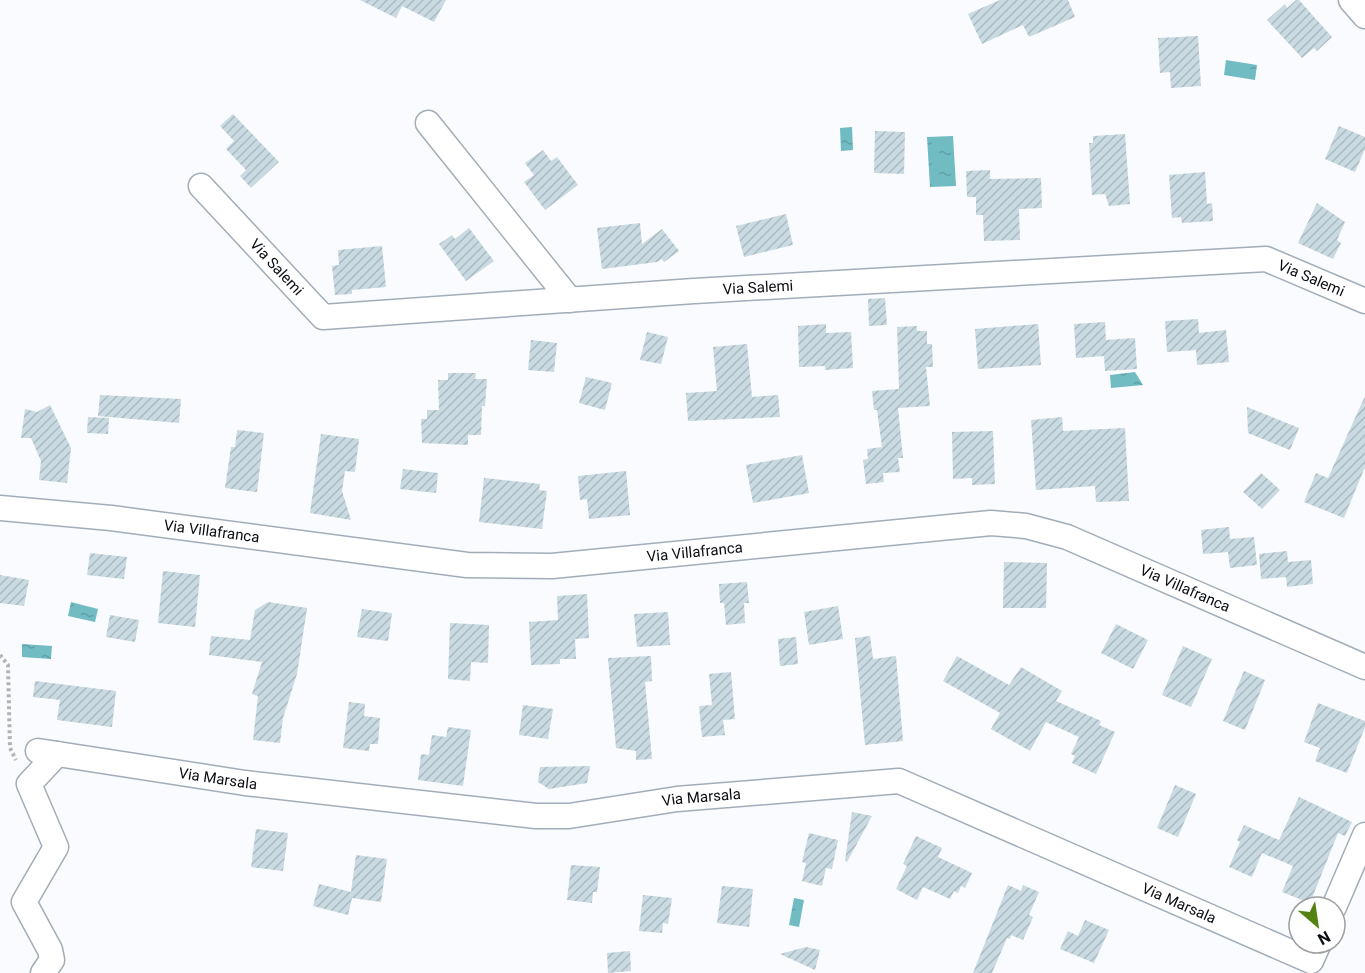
<svg xmlns="http://www.w3.org/2000/svg" width="1365" height="973" font-family="Roboto,sans-serif">
  <style>
    .water { fill: url(#water-ripples) }
    .building { fill: url(#building-hatch) }
    .lines { fill: none; stroke-linecap: round; stroke-linejoin: round }
    .minor-casing { stroke: #a2adb9; stroke-width: 27 }
    .path { stroke: #b1b3b7; stroke-width: 4; stroke-dasharray: 3 3; stroke-linecap: butt }
    .minor { stroke: #fff; stroke-width: 24 }
    .labels { text-anchor: middle; dominant-baseline: central; stroke-width: 5; stroke-linejoin: round; paint-order: stroke }
    .street-label { font-size: 15px; fill: #0a0d11; stroke: #fff }
  </style>
  <defs>
    <pattern id="water-ripples" width="26" height="14" patternUnits="userSpaceOnUse" patternTransform="scale(1.5)"><rect width="26" height="14" fill="#71bbc3"/><path d="M2 4q2-2 4 0t4 0M15 11q2-2 4 0t4 0" fill="none" stroke="#60a0a6"/></pattern>
    <pattern id="building-hatch" width="6" height="6" patternUnits="userSpaceOnUse" patternTransform="scale(1.5)"><rect width="6" height="6" fill="#c9dae2"/><path d="M-1 1l2-2M0 6l6-6M5 7l2-2" fill="none" stroke="#abbac1"/></pattern>
  </defs>
  <rect width="100%" height="100%" fill="#f9fbfe"/>
  <g class="water">
    <polygon points="1226,60 1257,65 1255,80 1224,75"/>
    <polygon points="852,127 853,150 841,151 840,128"/>
    <polygon points="953,136 956,186 930,187 927,137"/>
    <polygon points="1135,372 1143,385 1111,388 1110,375"/>
    <polygon points="71,602 98,609 95,622 68,616"/>
    <polygon points="22,644 52,646 51,659 22,657"/>
    <polygon points="794,898 804,900 799,927 789,925"/>
  </g>
  <g class="building">
    <polygon points="360,0 446,0 434,22 402,6 396,18"/>
    <polygon points="1000,0 1068,0 1075,17 1029,37 1023,25 982,44 968,14"/>
    <polygon points="1296,0 1299,0 1332,37 1317,51 1314,48 1302,58 1267,20 1285,4 1287,8"/>
    <polygon points="1198,36 1201,86 1171,88 1170,72 1160,73 1158,38"/>
    <polygon points="233,114 279,162 251,188 240,176 246,170 226,149 234,141 220,126"/>
    <polygon points="1339,126 1365,137 1365,149 1355,172 1325,159"/>
    <polygon points="875,131 905,132 904,174 874,173"/>
    <polygon points="1125,134 1130,204 1109,206 1105,194 1092,195 1089,143 1093,143 1093,136"/>
    <polygon points="543,150 551,161 557,157 578,185 545,210 524,182 534,175 525,163"/>
    <polygon points="990,170 990,179 1041,178 1042,208 1019,209 1020,240 984,241 983,215 976,215 976,197 967,197 966,171"/>
    <polygon points="1205,172 1207,204 1212,203 1213,221 1182,223 1181,217 1172,218 1169,175"/>
    <polygon points="1317,203 1345,222 1337,240 1341,243 1333,259 1298,243"/>
    <polygon points="786,214 793,245 744,257 736,226"/>
    <polygon points="640,223 642,244 662,229 679,251 664,262 662,259 657,262 602,269 597,228"/>
    <polygon points="469,228 494,261 466,281 439,244 452,235 455,239"/>
    <polygon points="382,246 386,287 352,290 352,294 335,295 332,266 339,265 338,250"/>
    <polygon points="885,298 887,325 869,326 868,299"/>
    <polygon points="1198,319 1199,333 1226,330 1229,362 1197,365 1196,350 1167,352 1165,321"/>
    <polygon points="1105,322 1106,340 1135,338 1137,369 1105,371 1104,356 1076,358 1074,324"/>
    <polygon points="826,324 826,333 851,332 853,368 825,370 825,366 799,367 798,326"/>
    <polygon points="1038,324 1041,365 978,369 975,329"/>
    <polygon points="917,326 917,331 927,331 927,344 932,344 933,367 926,367 930,406 898,408 903,458 898,458 900,472 883,473 884,482 866,484 863,460 868,459 867,449 882,447 877,410 874,410 872,391 899,389 897,327"/>
    <polygon points="647,332 668,337 661,364 640,360"/>
    <polygon points="531,340 557,343 554,372 528,370"/>
    <polygon points="747,344 752,397 778,395 780,417 688,421 686,393 717,391 713,347"/>
    <polygon points="448,373 476,373 475,379 487,379 485,406 482,406 481,435 468,435 468,445 422,443 421,419 427,419 427,410 439,410 438,380 448,380"/>
    <polygon points="586,377 612,383 605,410 579,403"/>
    <polygon points="100,395 181,399 179,423 98,416"/>
    <polygon points="1365,396 1365,467 1344,518 1304,502 1316,473 1328,478"/>
    <polygon points="50,405 71,448 67,483 39,480 41,461 31,438 21,438 25,409 37,412"/>
    <polygon points="1247,407 1299,428 1290,450 1248,433"/>
    <polygon points="88,417 109,418 108,434 87,433"/>
    <polygon points="1062,417 1063,431 1125,428 1129,501 1096,502 1095,486 1036,490 1031,420"/>
    <polygon points="237,430 264,433 257,492 225,488 231,447 235,447"/>
    <polygon points="993,431 995,484 972,485 972,478 953,479 952,432"/>
    <polygon points="321,434 359,439 355,472 345,471 342,491 351,520 310,513"/>
    <polygon points="802,455 809,493 753,503 746,465"/>
    <polygon points="403,469 438,473 436,493 400,489"/>
    <polygon points="626,471 630,515 589,519 587,499 580,500 578,476"/>
    <polygon points="1261,473 1280,490 1262,509 1243,492"/>
    <polygon points="484,478 540,484 539,490 547,491 542,529 479,522"/>
    <polygon points="1229,527 1230,539 1254,537 1257,565 1230,568 1228,552 1203,554 1201,530"/>
    <polygon points="1287,551 1288,562 1311,560 1313,584 1287,587 1286,577 1261,579 1259,554"/>
    <polygon points="90,553 127,557 124,579 87,575"/>
    <polygon points="1004,562 1047,563 1046,608 1003,608"/>
    <polygon points="163,571 200,575 195,627 158,623"/>
    <polygon points="0,575 29,580 24,606 0,603"/>
    <polygon points="747,582 749,603 744,603 745,623 726,625 724,603 720,603 719,584"/>
    <polygon points="587,594 589,638 575,639 576,659 560,659 560,664 531,665 529,622 558,620 557,596"/>
    <polygon points="268,602 307,608 297,674 283,718 280,743 253,740 258,696 252,694 262,662 209,655 211,636 250,640 255,610"/>
    <polygon points="838,606 843,639 809,645 804,612"/>
    <polygon points="362,609 392,613 388,641 357,637"/>
    <polygon points="668,612 670,645 637,647 634,614"/>
    <polygon points="110,615 139,620 135,642 106,637"/>
    <polygon points="450,623 489,625 488,663 471,662 470,681 448,679"/>
    <polygon points="1116,624 1148,640 1133,669 1101,653"/>
    <polygon points="870,636 873,659 896,656 903,741 865,745 855,638"/>
    <polygon points="796,637 798,664 780,666 778,639"/>
    <polygon points="1183,646 1212,659 1191,707 1162,695"/>
    <polygon points="651,656 652,681 645,682 652,759 636,760 636,751 616,748 608,658"/>
    <polygon points="957,656 1009,685 1021,667 1062,691 1056,701 1101,721 1099,725 1115,732 1096,774 1072,763 1075,756 1071,754 1079,737 1046,722 1030,751 991,729 1000,713 943,681"/>
    <polygon points="1244,671 1265,680 1245,730 1223,721"/>
    <polygon points="731,672 735,719 723,720 725,735 702,737 699,706 712,705 709,674"/>
    <polygon points="35,681 116,691 112,727 57,720 60,700 33,697"/>
    <polygon points="349,702 365,704 364,716 380,718 378,744 370,744 369,751 343,748"/>
    <polygon points="1318,703 1365,721 1365,727 1347,773 1315,761 1320,748 1304,742"/>
    <polygon points="523,705 553,709 548,739 519,735"/>
    <polygon points="448,727 471,730 463,786 418,780 421,754 429,755 432,735 446,737"/>
    <polygon points="590,766 587,783 549,789 538,782 540,767"/>
    <polygon points="1175,785 1196,794 1178,837 1157,828"/>
    <polygon points="1299,797 1352,822 1345,836 1338,833 1310,903 1282,892 1293,866 1262,853 1252,877 1229,867 1240,842 1237,840 1244,825 1279,840"/>
    <polygon points="852,812 872,816 847,862 845,861"/>
    <polygon points="256,829 288,833 283,871 251,867"/>
    <polygon points="809,833 838,840 832,869 826,868 822,886 802,881 806,863 802,862"/>
    <polygon points="916,836 942,848 938,857 972,873 965,888 961,886 958,893 954,891 950,899 923,887 917,900 896,889 907,866 903,864"/>
    <polygon points="356,855 387,859 381,902 352,898 348,915 313,906 319,884 351,892"/>
    <polygon points="571,865 600,867 597,892 593,892 592,903 567,900"/>
    <polygon points="1008,885 1021,891 1023,885 1039,892 1029,915 1033,917 1023,940 1011,935 1010,939 1007,938 992,973 973,973"/>
    <polygon points="722,886 753,889 749,927 717,923"/>
    <polygon points="643,895 672,898 668,924 663,923 662,933 639,931"/>
    <polygon points="1085,920 1109,930 1094,963 1060,949 1068,931 1078,936"/>
    <polygon points="806,947 820,950 815,970 780,954"/>
    <polygon points="630,951 631,971 608,973 607,953"/>
  </g>
  <g class="lines">
    <defs>
      <g id="minor">
        <polyline points="1351,0 1365,16"/>
        <polyline points="428,123 570,300"/>
        <path id="s1" d="M201 186 323 317 694 291 1266 259 1365 301"/>
        <path id="s2" d="M0 508 111 518 467 565 552 566 991 523 1026 526 1067 537 1365 667"/>
        <path id="s3" d="M38 751 245 783 536 816H569L677 799 899 781 1311 961 1319 943"/>
        <polyline points="1334,907 1365,835"/>
        <polyline points="43,973 52,960 50,950 24,902 56,847 29,784 57,754"/>
      </g>
    </defs>
    <use href="#minor" class="minor-casing"/>
    <polyline class="path" points="0,655 8,665 10,748 16,760"/>
    <use href="#minor" class="minor"/>
  </g>
  <g class="labels">
    <g class="street-label">
      <text stroke="none"><textPath href="#s1" startOffset="111">Via Salemi</textPath></text>
      <text stroke="none"><textPath href="#s1" startOffset="1173">Via Salemi</textPath></text>
      <text stroke="none"><textPath href="#s1" startOffset="615">Via Salemi</textPath></text>
      <text stroke="none"><textPath href="#s2" startOffset="213">Via Villafranca</textPath></text>
      <text stroke="none"><textPath href="#s2" startOffset="699">Via Villafranca</textPath></text>
      <text stroke="none"><textPath href="#s2" startOffset="1203">Via Villafranca</textPath></text>
      <text stroke="none"><textPath href="#s3" startOffset="182">Via Marsala</textPath></text>
      <text stroke="none"><textPath href="#s3" startOffset="669">Via Marsala</textPath></text>
      <text stroke="none"><textPath href="#s3" startOffset="1173">Via Marsala</textPath></text>
    </g>
  </g>
  <g transform="translate(1317 925) rotate(151)"><circle r="28" fill="#ffffff" stroke="#9d9ea0" stroke-width="1.5"/>
  <path d="M0-4.5L10 22L0 15L-10 22Z" fill="#538210"/>
  <text y="-9" font-size="16" font-weight="bold" text-anchor="middle" fill="#0a0d11">N</text>
  </g>
</svg>
